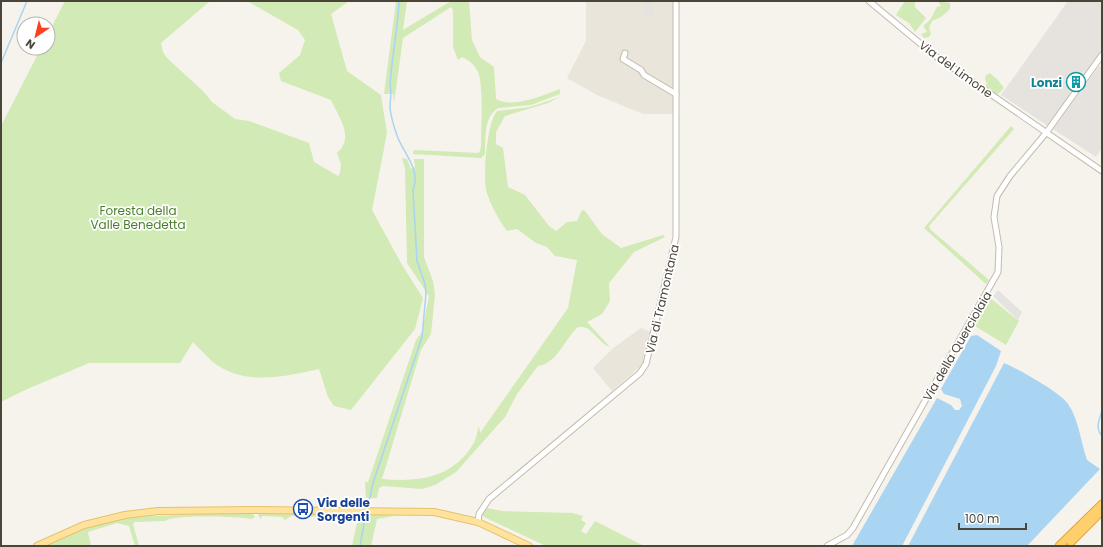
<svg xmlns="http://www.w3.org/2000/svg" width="1103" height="547" font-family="Poppins,sans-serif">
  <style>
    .residential { fill: #eae5da }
    .industrial { fill: #e6e2dd }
    .green { fill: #d2eab5 }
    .parking { fill: #e5e3e0 }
    .water { fill: #a9d4f2 }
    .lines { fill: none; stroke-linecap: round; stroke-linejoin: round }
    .stream { stroke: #a9d4f2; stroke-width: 1.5 }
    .minor-casing { stroke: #c2bbae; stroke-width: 7 }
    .major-casing { stroke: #e6c16a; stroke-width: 8 }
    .highway-casing { stroke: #e0a43c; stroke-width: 9 }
    .minor { stroke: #fff; stroke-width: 5 }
    .major { stroke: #ffe39c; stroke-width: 6 }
    .highway { stroke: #ffcf6e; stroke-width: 7 }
    .labels { text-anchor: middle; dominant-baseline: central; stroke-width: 3.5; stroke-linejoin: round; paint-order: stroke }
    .street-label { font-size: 12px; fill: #4b4439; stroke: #fff }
    .culture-label { font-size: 12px; font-weight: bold; fill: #0d838f; stroke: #fff; text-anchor: end }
    .park-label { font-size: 12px; fill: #4a7f2a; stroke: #fff }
    .transit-label { font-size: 12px; font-weight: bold; fill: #164399; stroke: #fff; text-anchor: start }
  </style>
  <rect width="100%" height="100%" fill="#f6f3ec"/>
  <g class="residential">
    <polygon points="586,1 673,1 673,114 643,114 597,95 567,78 586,41"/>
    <polygon points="641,328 651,332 643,364 612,391 593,368 612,349"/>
  </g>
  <g class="industrial">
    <polygon points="1068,1 1102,1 1102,51 1048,126 1001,95"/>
    <polygon points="1099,66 1102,68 1102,148 1096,157 1053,129"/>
  </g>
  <g class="green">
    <path d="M65 1H210L161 43 163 52 167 58 203 91 212 102 235 119 249 121 309 143 314 162 338 176 340 173 341 164 337 153C355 137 339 118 331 100L281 81 279 73 300 55 305 40 298 30 247 1H349L331 14 347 71 381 95 387 133 372 210 402 265 423 298 415 329 351 410 334 406 328 397 319 369C287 376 250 385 220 367 210 361 201 350 193 342L180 363H89L25 390 1 402V126L41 48H48V34Z"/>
    <path d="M396 1H407L403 30 451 1H469L472 40 480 57 494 67 496 99C512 109 544 95 560 89V94L531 105 498 108C483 118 486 138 485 154L481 158 413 154 414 150 479 153 481 147C481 129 484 88 478 72 475 65 469 60 462 57L458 60 453 47V10L451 7 403 38 394 103 393 94H384Z"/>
    <polygon points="905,1 915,1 915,7 926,18 915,32 909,23 896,15"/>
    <polygon points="938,1 950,3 950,9 941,17 932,21 929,28 931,34 929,37 924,38 921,34 927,32 923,26 930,20 937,7 941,6"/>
    <polygon points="990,73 998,80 1004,88 995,97 983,87 987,84 985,79 986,75"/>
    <path d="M560 97 548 103 505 116 496 132V144L503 148 508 187 525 195 549 226 556 231 567 222 577 221 582 210 585 211 602 234 621 248 663 235 665 237 634 252 609 283 610 301 602 314 587 322 610 347C597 343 593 325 578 327 565 338 557 364 538 366L517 394 505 417 456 472 435 485 422 489 383 486 379 488 377 498H366L365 482H368L416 340 422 332 429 296 407 263 405 169 402 158 407 159 411 169 415 167 414 159H424V257L433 281 435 294 431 334 421 350 382 479C417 482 451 479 472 446 476 441 477 432 479 426L480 433 568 308 577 260 555 256 547 247 536 243 517 229 507 231C499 220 491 206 487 193 482 179 487 122 497 111L530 107Z"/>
    <polygon points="1011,126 1014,129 929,226 931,230 989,280 986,284 924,228"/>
    <polygon points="989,297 1019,321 1006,345 975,326 975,323"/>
    <polygon points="486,508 502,511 572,513 583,516 581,520 586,523 581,531 586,534 595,521 644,546 546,546 484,517 482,515"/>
    <path d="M221 513H252L255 517 252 519C237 517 176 514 165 521L135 522 133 524 139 546H135L129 526 117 523 88 532 91 546H43L78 530 130 517Z"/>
    <polygon points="261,513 361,514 364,515 364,520 370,514 395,516 377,519 371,546 352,546 357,523 355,518 291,516 285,520 282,517 262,516 261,519 258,515"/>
  </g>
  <g class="parking">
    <polygon points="643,1 653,1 654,16 644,16"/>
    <polygon points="998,290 1022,312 1018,320 993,296"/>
  </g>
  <g class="water">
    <polygon points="977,335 1001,351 996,366 902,546 852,546 937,398 951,405 955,410 959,410 962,406 960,399 944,394 941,389 971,336"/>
    <path d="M1004 363C1018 369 1060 392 1068 404 1079 420 1081 443 1087 460L1100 469 1027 546H908Z"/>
  </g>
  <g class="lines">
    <g class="stream">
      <polyline points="1,63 27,1"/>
      <path d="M1102 411C1099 420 1095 428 1102 436"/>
      <path d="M367 510 373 483 422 337 426 294 425 284 417 261 413 190C421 171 405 155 398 138 395 130 391 117 390 108 390 100 392 92 390 84 392 56 398 28 399 1"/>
      <polyline points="360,546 366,513"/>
    </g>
    <defs>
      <g id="minor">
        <polyline points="869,1 934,55 1102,171"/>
        <polyline points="625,53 623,59 641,70 644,75 676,94"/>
        <polyline points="478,522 479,514 489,499 640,373 646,364 676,237 676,1"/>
        <polyline points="827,546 847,535 853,528 998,272 999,247 994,217 997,196 1010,176 1046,133 1102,55"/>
      </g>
      <polyline id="major" points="37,546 84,525 125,515 158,511 256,510 434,512 478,522 529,546"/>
      <g id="highway">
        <polyline points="1071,542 1102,511"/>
        <polyline points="1059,546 1102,504"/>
      </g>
    </defs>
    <use href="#minor" class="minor-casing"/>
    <use href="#major" class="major-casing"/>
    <use href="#highway" class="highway-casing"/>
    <use href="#minor" class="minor"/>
    <use href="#major" class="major"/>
    <use href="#highway" class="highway"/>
  </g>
  <defs>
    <symbol id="building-ring" viewBox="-11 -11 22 22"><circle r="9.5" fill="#fff" stroke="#0f9aa8" stroke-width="1.5"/><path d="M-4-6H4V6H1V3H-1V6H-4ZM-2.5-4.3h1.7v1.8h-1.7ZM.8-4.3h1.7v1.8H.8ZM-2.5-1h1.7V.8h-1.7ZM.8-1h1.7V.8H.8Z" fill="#0f9aa8"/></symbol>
    <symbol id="bus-ring" viewBox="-11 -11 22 22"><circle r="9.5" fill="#fff" stroke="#1a4fb4" stroke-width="1.5"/><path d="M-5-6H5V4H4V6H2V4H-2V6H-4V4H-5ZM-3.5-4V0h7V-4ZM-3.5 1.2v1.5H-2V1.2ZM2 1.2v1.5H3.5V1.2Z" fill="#1a4fb4"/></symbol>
  </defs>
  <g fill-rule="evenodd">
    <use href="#building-ring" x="1065" y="71" width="22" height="22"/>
    <use href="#bus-ring" x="292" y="498" width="22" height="22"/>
  </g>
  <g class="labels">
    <g class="street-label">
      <text transform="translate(956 69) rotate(36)">Via del Limone</text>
      <text transform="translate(662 299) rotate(-77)">Via di Tramontana</text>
      <text transform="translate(957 346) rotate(-60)">Via della Querciolaia</text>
    </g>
    <g class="culture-label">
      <text x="1062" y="82">Lonzi</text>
    </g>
    <g class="park-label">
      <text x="138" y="210">Foresta della<tspan x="138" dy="14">Valle Benedetta</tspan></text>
    </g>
    <g class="transit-label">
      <text x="317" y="502">Via delle<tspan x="317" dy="14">Sorgenti</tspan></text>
    </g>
  </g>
  <rect width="1103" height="547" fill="none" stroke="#4b4439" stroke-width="4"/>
  <g transform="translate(36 36) rotate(215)"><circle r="19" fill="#ffffff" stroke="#b7b4b0"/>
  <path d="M0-3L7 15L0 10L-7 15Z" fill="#fc3f1d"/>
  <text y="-6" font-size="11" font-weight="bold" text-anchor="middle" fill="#4b4439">N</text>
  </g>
  <path d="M959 523v6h67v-6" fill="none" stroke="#4b4439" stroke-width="2"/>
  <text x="965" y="523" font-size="12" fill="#4b4439" stroke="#ffffff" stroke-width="3" paint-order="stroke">100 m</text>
</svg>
